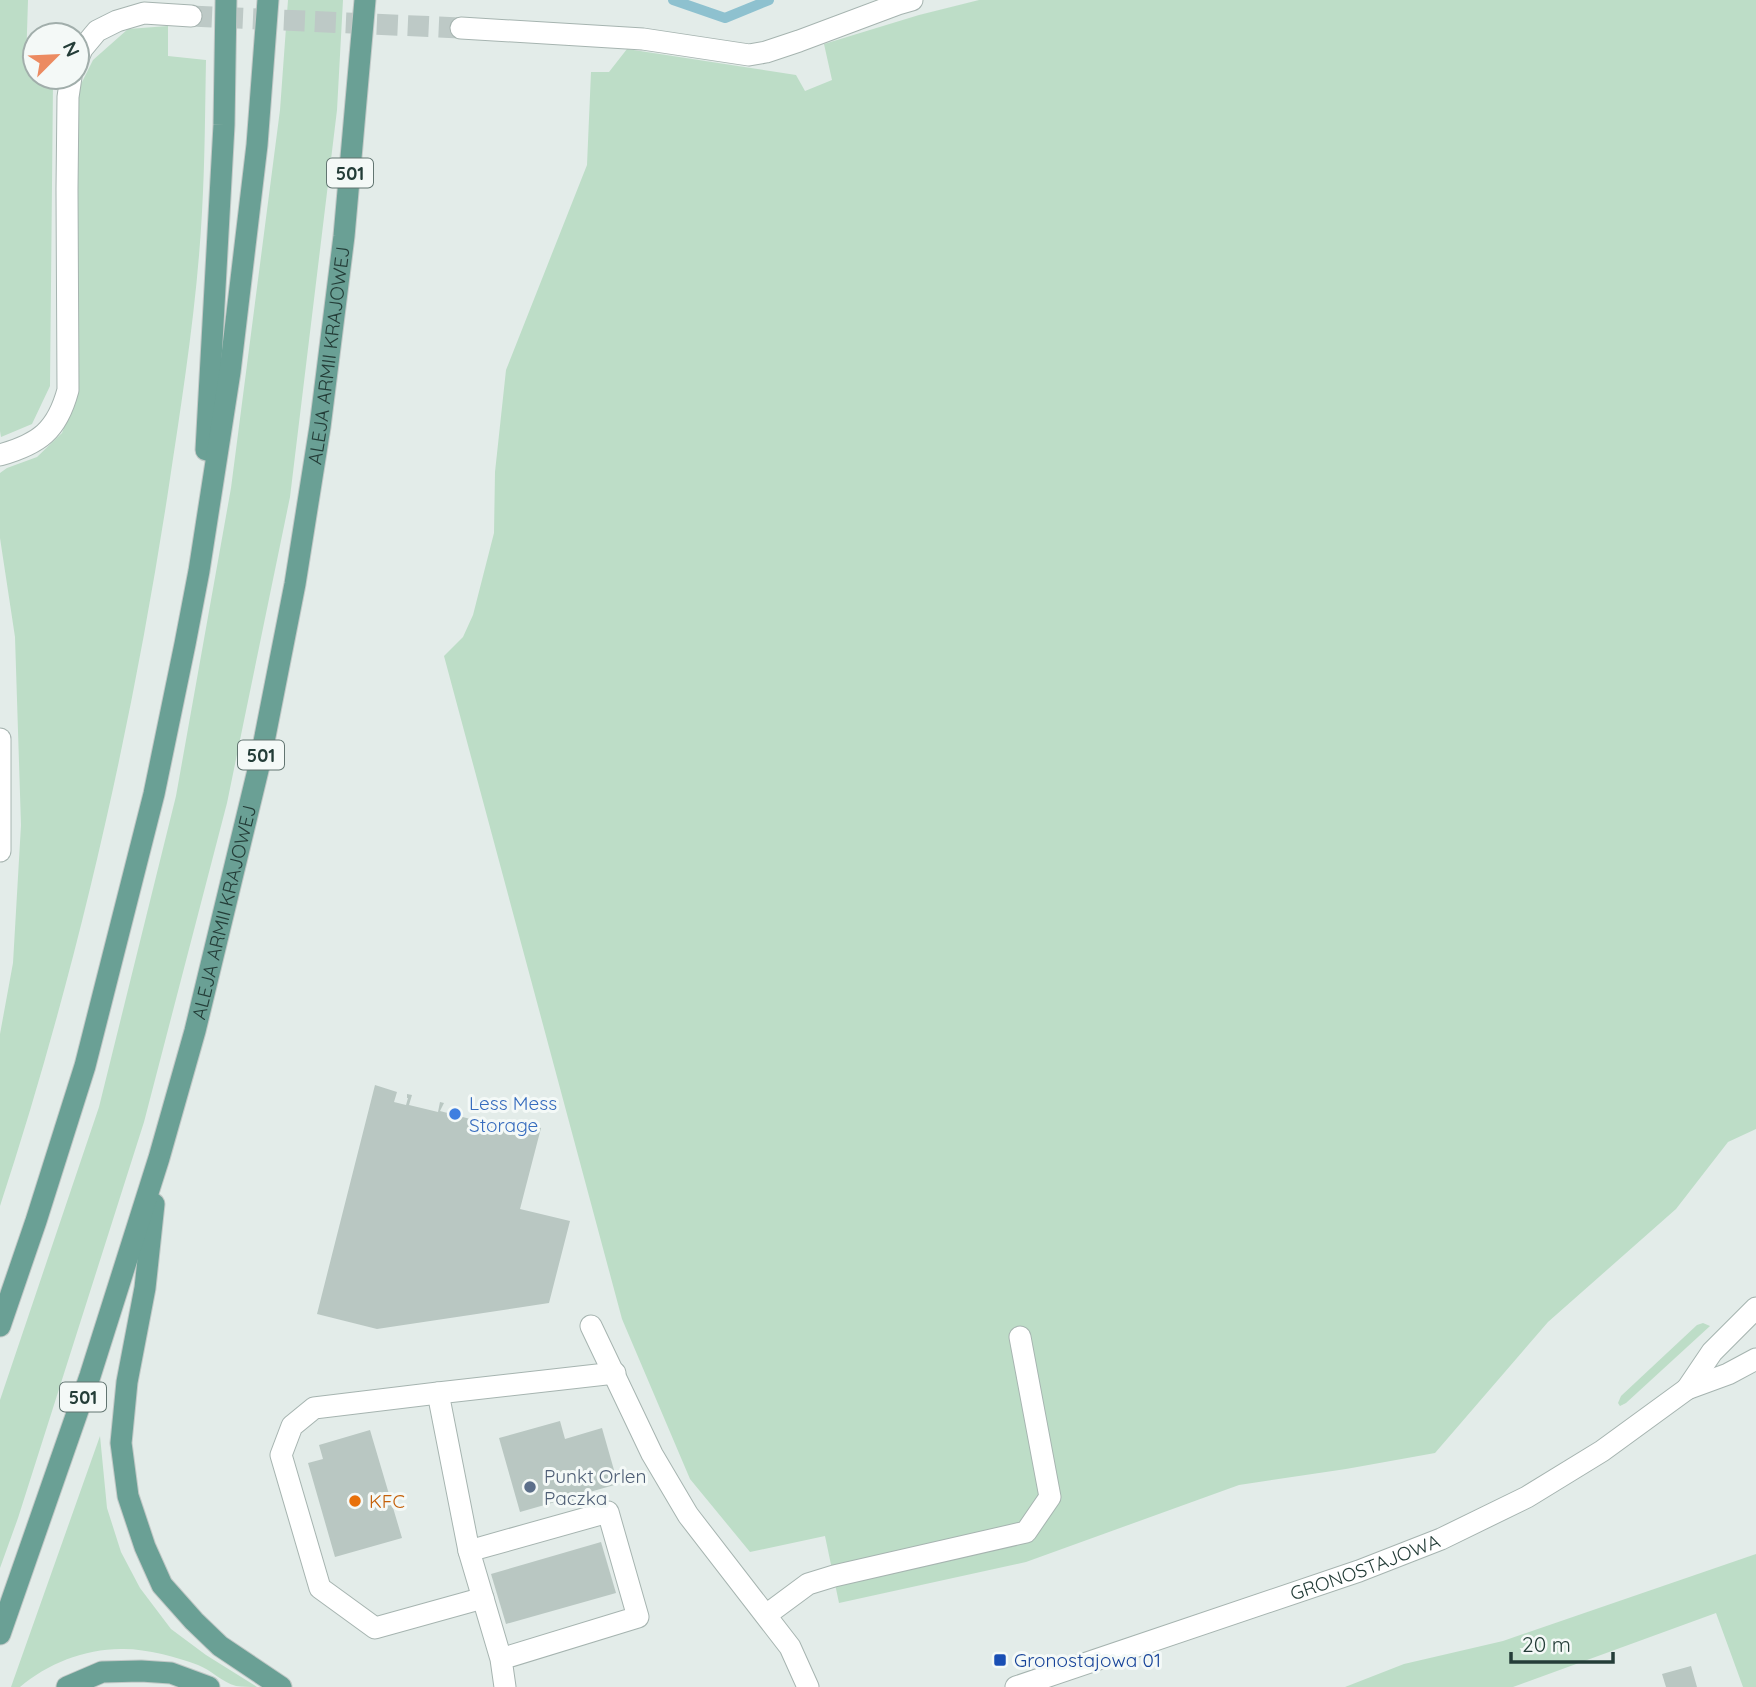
<svg xmlns="http://www.w3.org/2000/svg" width="1756" height="1687" font-family="Quicksand,sans-serif">
  <style>
    .green { fill: #bdddc7 }
    .lines { fill: none; stroke-linecap: round; stroke-linejoin: round }
    .stream { stroke: #8ec1cf; stroke-width: 10 }
    .building { fill: #b9c7c2 }
    .minor-tunnel { stroke: #bdc9c6; stroke-width: 21; stroke-dasharray: 21 10; stroke-linecap: butt }
    .minor-casing { stroke: #a6b4b0; stroke-width: 23 }
    .major-casing { stroke: #c2c9c7; stroke-width: 23 }
    .minor { stroke: #fff; stroke-width: 21 }
    .major { stroke: #6aa095; stroke-width: 21 }
    .shop-dot { fill: #3f7fe0; stroke: #f4f9f7; stroke-width: 2.5 }
    .service-dot { fill: #5c6f8a; stroke: #f4f9f7; stroke-width: 2.5 }
    .food-dot { fill: #e8710a; stroke: #f4f9f7; stroke-width: 2.5 }
    .transit-dot { fill: #1a4fb4; stroke: #f4f9f7; stroke-width: 2.5 }
    .labels { text-anchor: middle; dominant-baseline: central; stroke-width: 6; stroke-linejoin: round; paint-order: stroke }
    .shield { fill: #f4f9f7; stroke: #627571; stroke-width: 2 }
    .shield-label { font-size: 18px; font-weight: bold; fill: #243d38 }
    .street-label { font-size: 19px; fill: #243d38; stroke: #f4f9f7 }
    .shop-label { font-size: 19px; fill: #366cbe; stroke: #f4f9f7; text-anchor: start }
    .service-label { font-size: 19px; fill: #4e5e75; stroke: #f4f9f7; text-anchor: start }
    .food-label { font-size: 19px; fill: #c56008; stroke: #f4f9f7; text-anchor: start }
    .transit-label { font-size: 19px; fill: #164399; stroke: #f4f9f7; text-anchor: start }
  </style>
  <rect width="100%" height="100%" fill="#e3ece9"/>
  <g class="green">
    <polygon points="0,0 28,0 26,64 35,63 35,77 49,77 53,83 50,386 32,424 1,437 0,431"/>
    <polygon points="288,0 343,0 337,110 290,497 227,803 144,1122 18,1518 0,1568 0,1400 99,1107 176,796 231,488 280,110"/>
    <polygon points="979,0 1756,0 1756,1129 1728,1142 1676,1209 1548,1322 1435,1453 1346,1469 1239,1485 1026,1562 839,1603 825,1536 750,1552 690,1479 622,1319 444,656 463,637 473,615 494,533 495,472 506,370 587,165 591,72 609,72 627,49 796,75 805,91 832,80 824,44 919,15"/>
    <path d="M168 26V56L206 60C205 110 205 161 202 212 197 306 182 399 168 492 131 733 76 974 0 1206V1034L13 963 21 825 15 637 0 538V473L7 468 37 457 62 433 77 393 78 90 93 60 128 29Z"/>
    <polygon points="1703,1323 1710,1326 1626,1403 1620,1406 1618,1403 1621,1396 1697,1325"/>
    <path d="M100 1436 107 1508 121 1552 140 1588 171 1629 206 1655 257 1687C251 1687 242 1687 236 1686 222 1682 211 1670 198 1665 177 1657 147 1649 124 1649 87 1648 48 1663 20 1687H11Z"/>
    <polygon points="1756,1554 1756,1687 1743,1687 1716,1613 1513,1687 1345,1687 1404,1664 1503,1641"/>
  </g>
  <g class="lines">
    <polyline class="stream" points="673,0 725,18 769,0"/>
  </g>
  <g class="building">
    <polygon points="375,1085 397,1092 394,1102 406,1105 408,1098 407,1098 407,1094 412,1095 409,1105 438,1112 440,1102 444,1103 440,1111 520,1132 522,1123 541,1128 520,1209 570,1221 549,1303 377,1329 317,1314"/>
    <polygon points="560,1421 565,1439 602,1428 618,1484 579,1495 580,1499 556,1506 555,1502 520,1512 499,1438"/>
    <polygon points="370,1430 402,1538 335,1557 308,1463 323,1459 319,1445"/>
    <polygon points="601,1542 616,1593 506,1624 491,1574"/>
    <polygon points="1691,1666 1697,1687 1666,1687 1662,1674"/>
  </g>
  <g class="lines">
    <polyline class="minor-tunnel" points="191,16 461,28"/>
    <defs>
      <g id="minor">
        <polyline points="461,28 643,39 749,55 766,52 799,41 898,4 912,0"/>
        <polyline points="77,61 82,49 97,31 117,21 144,13 191,16"/>
        <path d="M0 455C39 444 57 431 68 390L67 189 68 97 71 77"/>
        <polyline points="0,739 0,851"/>
        <polyline points="591,1326 652,1454 688,1515 790,1647 808,1687"/>
        <polyline points="1687,1389 1712,1352 1756,1308"/>
        <polyline points="438,1393 314,1408 292,1426 281,1455 320,1588 375,1628 483,1598"/>
        <polyline points="469,1551 438,1393 615,1373"/>
        <polyline points="766,1615 808,1584 834,1576 1026,1532 1050,1497 1020,1337"/>
        <polyline points="501,1659 638,1617 608,1512 469,1551 501,1659 505,1687"/>
        <path id="s1" d="M1016 1687 1359 1571 1441 1539 1527 1497 1602 1451 1687 1389 1728 1374 1756 1359"/>
      </g>
      <g id="major">
        <polyline points="206,450 224,125 226,0"/>
        <polyline points="154,1204 145,1288 127,1382 121,1443 128,1496 145,1547 162,1585 194,1621 220,1646 281,1687"/>
        <polyline points="0,1326 36,1221 85,1066 154,794 185,644 199,571 230,372 257,145 268,0"/>
        <path id="s2" d="M0 1634 90 1376 159 1158 195 1031 260 762 295 584 320 427 344 236 365 0"/>
        <polyline points="67,1687 102,1672 141,1671 171,1673 209,1687"/>
      </g>
    </defs>
    <use href="#minor" class="minor-casing"/>
    <use href="#major" class="major-casing"/>
    <use href="#minor" class="minor"/>
    <use href="#major" class="major"/>
  </g>
  <circle class="shop-dot" cx="455" cy="1114" r="7"/>
  <circle class="service-dot" cx="530" cy="1487" r="7"/>
  <circle class="food-dot" cx="355" cy="1501" r="7"/>
  <rect class="transit-dot" x="993" y="1653" width="14" height="14" rx="3.5"/>
  <g class="labels">
    <g class="shield">
      <rect x="327" y="158.5" width="46" height="29" rx="5"/>
      <rect x="238" y="740.5" width="46" height="29" rx="5"/>
      <rect x="60" y="1382.5" width="46" height="29" rx="5"/>
    </g>
    <g class="shield-label">
      <text x="350" y="173">501</text>
      <text x="261" y="755">501</text>
      <text x="83" y="1397">501</text>
    </g>
    <g class="street-label">
      <text stroke="none"><textPath href="#s2" startOffset="1323">ALEJA ARMII KRAJOWEJ</textPath></text>
      <text stroke="none"><textPath href="#s2" startOffset="756">ALEJA ARMII KRAJOWEJ</textPath></text>
      <text stroke="none"><textPath href="#s1" startOffset="369">GRONOSTAJOWA</textPath></text>
    </g>
    <g class="shop-label">
      <text x="469" y="1103">Less Mess<tspan x="469" dy="22">Storage</tspan></text>
    </g>
    <g class="service-label">
      <text x="544" y="1476">Punkt Orlen<tspan x="544" dy="22">Paczka</tspan></text>
    </g>
    <g class="food-label">
      <text x="369" y="1501">KFC</text>
    </g>
    <g class="transit-label">
      <text x="1014" y="1660">Gronostajowa 01</text>
    </g>
  </g>
  <g transform="translate(56 56) rotate(66)"><circle r="33" fill="#f4f9f7" stroke="#a1aeab" stroke-width="2"/>
  <path d="M0-5L12 26L0 18L-12 26Z" fill="#ec8b61"/>
  <text y="-10" font-size="19" font-weight="bold" text-anchor="middle" fill="#243d38">N</text>
  </g>
  <path d="M1511 1652v10h102v-10" fill="none" stroke="#243d38" stroke-width="3.5"/>
  <text x="1522" y="1652" font-size="21" fill="#243d38" stroke="#f4f9f7" stroke-width="5" paint-order="stroke">20 m</text>
</svg>
